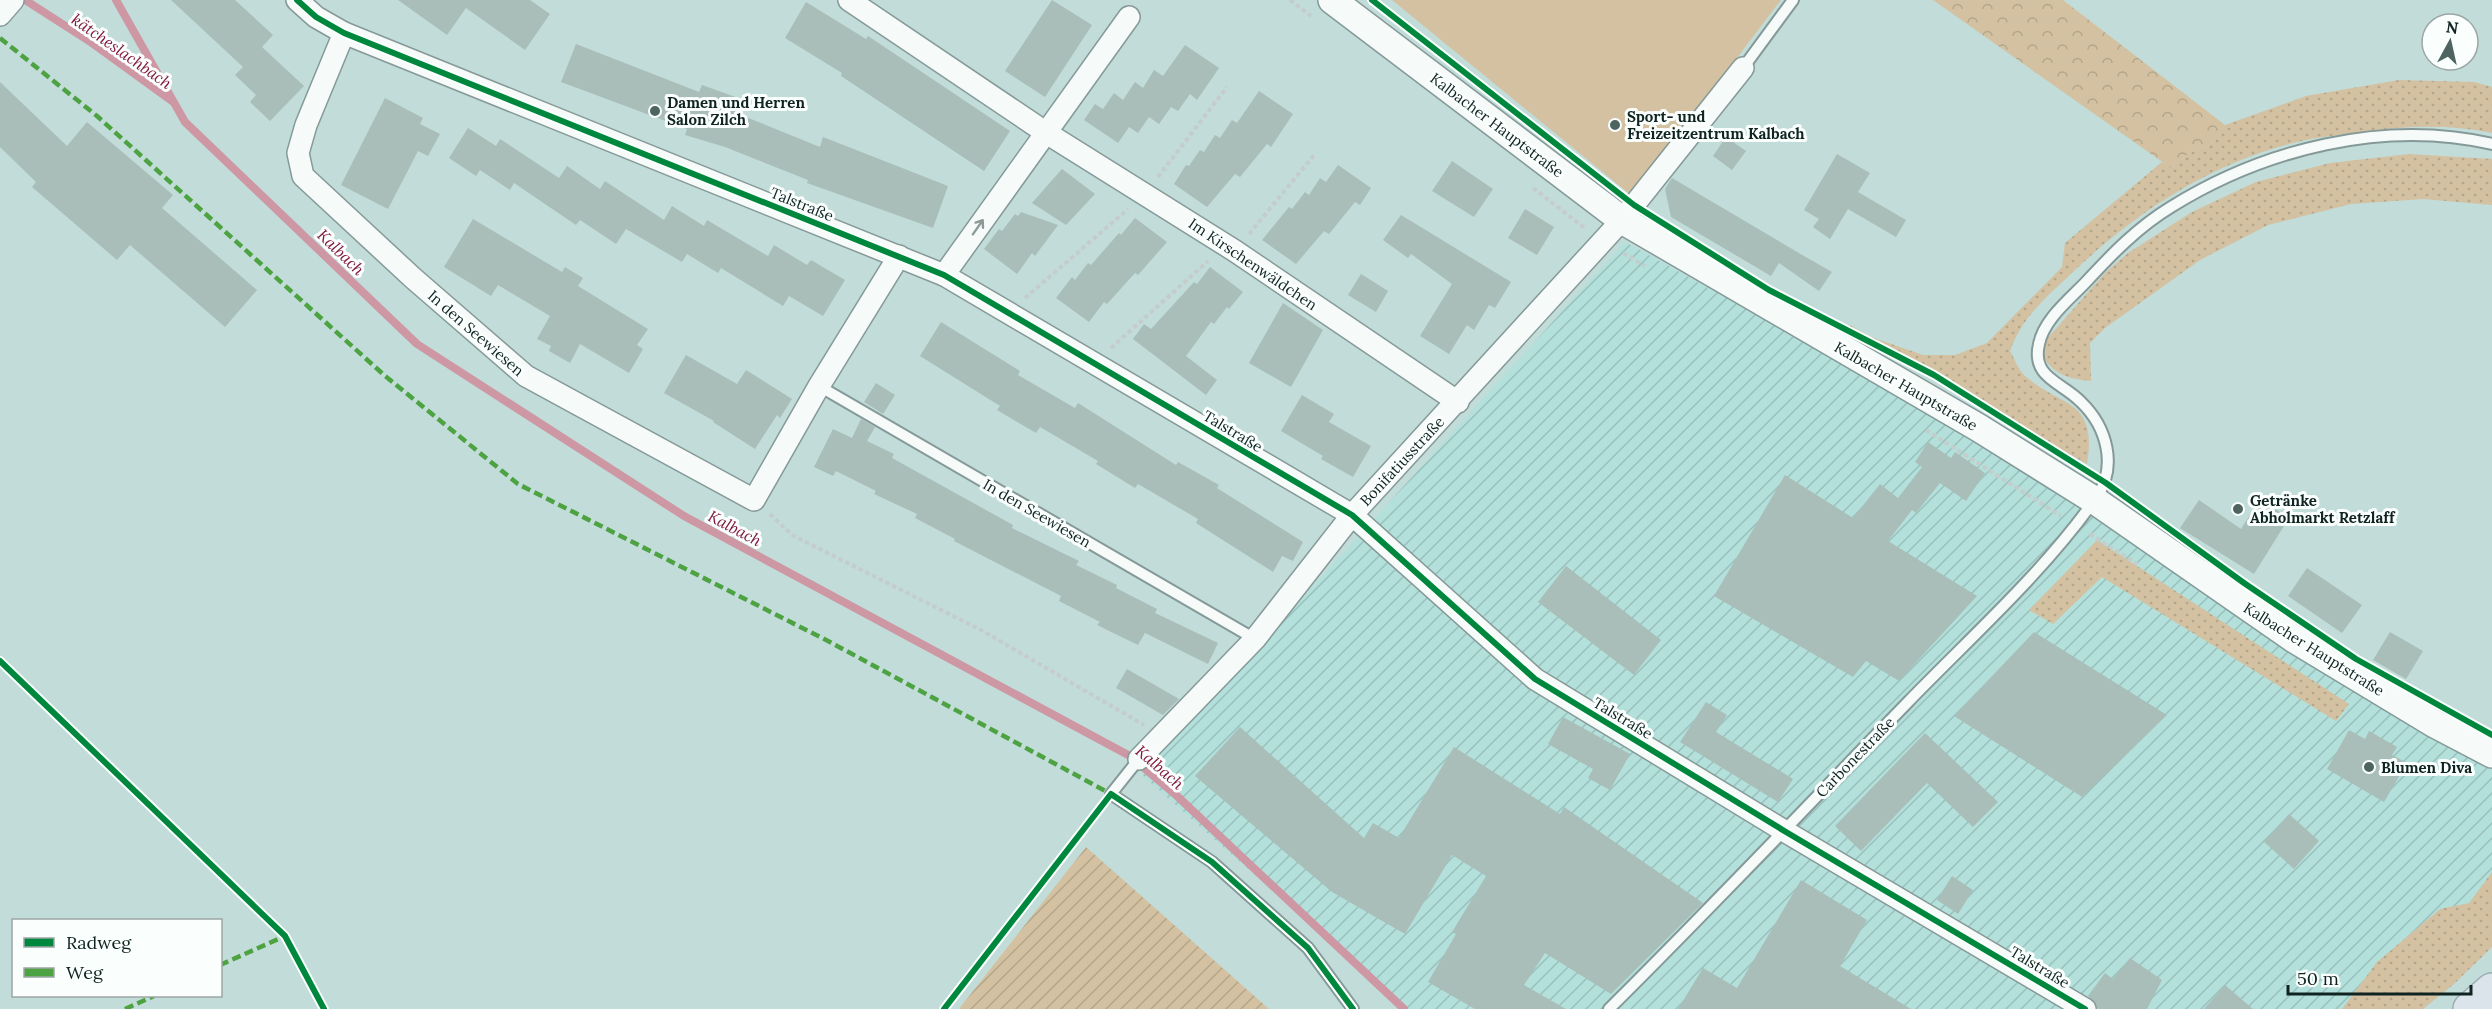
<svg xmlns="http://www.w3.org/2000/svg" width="2492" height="1009" font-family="Lora,serif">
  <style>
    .industrial { fill: url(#industrial-furrows) }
    .grass { fill: url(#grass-dots) }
    .park { fill: url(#park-crowns) }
    .garden { fill: url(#garden-furrows) }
    .pitch { fill: #d3c1a1 }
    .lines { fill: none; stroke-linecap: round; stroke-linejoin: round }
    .stream { stroke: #ce97a4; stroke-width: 8 }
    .building { fill: #a9beb9 }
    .service-casing { stroke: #859a98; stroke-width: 14 }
    .minor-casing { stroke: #859a98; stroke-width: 24 }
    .tertiary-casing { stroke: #859a98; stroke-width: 30 }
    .motorway-casing { stroke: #98adb2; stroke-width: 36 }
    .path { stroke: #c5cdcc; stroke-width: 4; stroke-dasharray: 4.5 3; stroke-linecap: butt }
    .service { stroke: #f6faf9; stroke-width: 10 }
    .minor { stroke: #f6faf9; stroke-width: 21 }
    .tertiary { stroke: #f6faf9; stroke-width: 27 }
    .motorway { stroke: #dae4ea; stroke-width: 33 }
    .quiet { stroke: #4da241; stroke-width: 4.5; stroke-dasharray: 9 4.5; stroke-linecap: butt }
    .cycleway-casing { stroke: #fafffe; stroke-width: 10 }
    .cycleway { stroke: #00873e; stroke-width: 6 }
    .oneway { stroke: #8e9997 }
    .poi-dot { fill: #4d6461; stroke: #fafffe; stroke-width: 2 }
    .labels { text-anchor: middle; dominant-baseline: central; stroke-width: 6; stroke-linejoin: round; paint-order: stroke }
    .poi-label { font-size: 15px; font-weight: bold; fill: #0f2320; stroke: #fafffe; text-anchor: start }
    .street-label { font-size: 15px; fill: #0f2320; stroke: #fafffe }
    .water-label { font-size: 16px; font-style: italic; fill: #83183d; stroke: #fafffe }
  </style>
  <defs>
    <pattern id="industrial-furrows" width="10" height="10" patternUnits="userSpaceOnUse" patternTransform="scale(1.5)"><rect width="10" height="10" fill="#b3e0db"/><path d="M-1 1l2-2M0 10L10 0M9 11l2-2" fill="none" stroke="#99c0bc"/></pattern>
    <pattern id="grass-dots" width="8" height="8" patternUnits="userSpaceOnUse" patternTransform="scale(1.5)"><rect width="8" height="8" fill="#d3c1a1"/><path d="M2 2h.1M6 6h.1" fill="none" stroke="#b4a68a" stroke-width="1.8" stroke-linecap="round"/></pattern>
    <pattern id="park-crowns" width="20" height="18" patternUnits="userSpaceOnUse" patternTransform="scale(1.5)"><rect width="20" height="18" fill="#d3c1a1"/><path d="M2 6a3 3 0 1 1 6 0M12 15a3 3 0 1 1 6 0" fill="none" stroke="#b4a68a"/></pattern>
    <pattern id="garden-furrows" width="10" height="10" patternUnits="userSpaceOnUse" patternTransform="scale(1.5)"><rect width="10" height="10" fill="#d3c1a1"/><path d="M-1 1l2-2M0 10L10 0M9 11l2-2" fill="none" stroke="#b4a68a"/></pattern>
  </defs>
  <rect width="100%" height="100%" fill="#c1dcd9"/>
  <polygon class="industrial" points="1625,242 2094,500 2492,754 2492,935 2454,984 2421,1009 1406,1009 1142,775"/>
  <g class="grass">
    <path d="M2399 80 2474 82 2492 87V133C2448 124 2405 126 2361 132 2343 135 2324 136 2306 140 2218 159 2140 209 2075 270 2049 295 2022 316 2010 351 2014 358 2018 369 2024 375 2060 408 2098 397 2087 464L1843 329 1850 325 1871 337 1923 355H1955L1987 343 2062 267 2065 243 2162 162 2171 168 2190 152 2210 145 2225 125 2306 96Z"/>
    <path d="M2409 154 2492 159V205L2423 199 2351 204 2268 225 2200 260 2105 328 2090 343 2091 381C2071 379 2056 376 2044 358L2046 340 2105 273 2128 253 2192 212 2256 182 2330 163Z"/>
    <polygon points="2097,540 2349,704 2336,721 2102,577 2053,624 2029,610"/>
    <polygon points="2492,872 2492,947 2454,984 2423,1009 2342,1009 2377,962 2440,909 2469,903"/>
  </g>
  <polygon class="park" points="1933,0 2063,0 2225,125 2210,145 2190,152 2171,168"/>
  <polygon class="garden" points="1086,847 1269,1009 959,1009"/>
  <polygon class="pitch" points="1392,0 1781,0 1632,196"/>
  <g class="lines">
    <g class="stream">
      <polyline points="25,0 92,43 172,101"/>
      <polyline points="116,0 185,122 417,344 684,516 1130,756 1177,796 1404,1009"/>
    </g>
  </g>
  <g class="building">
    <polygon points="171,0 235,0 273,35 262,47 304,86 270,121 250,102 256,95 235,75 243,67"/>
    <polygon points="398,0 530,0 550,14 525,50 466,8 447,35"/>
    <polygon points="1052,0 1092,25 1045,97 1005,71"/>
    <polygon points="806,2 866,39 868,36 1010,131 984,171 841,76 842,73 785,38"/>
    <polygon points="576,44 699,92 702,85 741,99 736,113 820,147 823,137 948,186 933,228 807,183 808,180 725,147 685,135 687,129 561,82"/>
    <polygon points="1185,45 1219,68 1197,100 1190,94 1178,111 1171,107 1159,124 1149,117 1138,133 1129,127 1118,143 1084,120 1095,104 1103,109 1114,93 1123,100 1135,82 1143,88 1154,70 1163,76"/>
    <polygon points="0,82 67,146 87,122 173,195 162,208 257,290 225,327 130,245 117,260 32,187 36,182 0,147"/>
    <polygon points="1259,91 1293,114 1271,147 1267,144 1240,177 1235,174 1207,207 1174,184 1186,165 1189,166 1200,150 1204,152 1215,135 1220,138 1232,120 1237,123"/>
    <polygon points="385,98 423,118 420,124 440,134 428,156 418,151 388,209 341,185"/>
    <polygon points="468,128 496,146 500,139 559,178 567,166 600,189 605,181 664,220 672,206 704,226 707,220 768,256 774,245 807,265 811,260 845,280 823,316 789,296 783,306 721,268 718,273 687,254 682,262 626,229 616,244 580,220 576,225 514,183 510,190 480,170 476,176 449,158"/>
    <polygon points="1726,137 1746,151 1732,170 1713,156"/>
    <polygon points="1837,154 1870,173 1858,192 1906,220 1896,237 1848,209 1830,239 1813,227 1819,219 1804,210"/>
    <polygon points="1452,161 1493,189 1474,217 1432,191"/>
    <polygon points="1338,165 1371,188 1360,205 1355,202 1329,234 1324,231 1296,264 1262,240 1289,207 1292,209 1305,192 1309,195 1320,178 1326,182"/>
    <polygon points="1062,169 1095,194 1066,225 1032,203"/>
    <polygon points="1672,178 1804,256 1832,272 1819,291 1779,263 1771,276 1671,217 1665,189"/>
    <polygon points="1525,209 1554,227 1537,255 1508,238"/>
    <polygon points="1021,212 1058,225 1035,256 1032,253 1017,274 984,249 999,229 1002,231 1015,214 1018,216"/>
    <polygon points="1401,215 1511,282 1495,308 1489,305 1474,330 1467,325 1449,354 1420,336 1452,284 1411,254 1408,258 1383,240"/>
    <polygon points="1135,218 1167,242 1138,275 1135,273 1107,304 1104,302 1089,322 1056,298 1072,277 1075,280 1088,263 1091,265 1119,233 1121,235"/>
    <polygon points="473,219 562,272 565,267 583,278 578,286 648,329 637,345 643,349 629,373 580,344 570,363 549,351 551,346 537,339 550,316 498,285 491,296 444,267"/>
    <polygon points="1210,267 1243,292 1229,309 1227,307 1214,324 1211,322 1186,356 1217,380 1206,395 1133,339 1144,324 1151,329 1194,282 1197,284"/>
    <polygon points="1361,274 1388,291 1376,312 1348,295"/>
    <polygon points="1283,303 1323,330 1291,387 1249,363"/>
    <polygon points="941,322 1020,371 1018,375 1075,408 1078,403 1176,465 1178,462 1219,485 1217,488 1303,542 1293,561 1282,556 1273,572 1196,523 1198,519 1138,484 1135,488 1096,464 1098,461 1040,427 1036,433 997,410 1000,406 920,356"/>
    <polygon points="686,355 737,384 746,370 792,399 780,418 777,415 755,449 713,422 714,421 664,393"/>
    <polygon points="876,383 895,395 883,414 864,402"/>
    <polygon points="1302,395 1334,414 1329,422 1371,446 1353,477 1321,459 1323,456 1281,431"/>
    <polygon points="861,419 875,427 867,441 894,454 892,458 1013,525 1012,528 1079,561 1076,565 1117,585 1116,588 1157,609 1155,613 1218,643 1208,664 1145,633 1138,645 1097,625 1100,622 1059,601 1061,596 954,541 955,539 915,518 917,514 874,494 876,491 836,471 833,476 814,467 833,429 852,438"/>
    <polygon points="1928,442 1951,458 1955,452 1985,473 1966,501 1940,483 1916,513 1912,510 1888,541 1977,596 1899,681 1866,661 1853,677 1714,596 1785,475 1853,518 1880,484 1898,498 1922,467 1915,462"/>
    <polygon points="2260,499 2289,518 2254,574 2180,528 2199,500 2241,529"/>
    <polygon points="1566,566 1661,640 1634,675 1538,602"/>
    <polygon points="2307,568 2362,605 2342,633 2288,596"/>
    <polygon points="2034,632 2167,715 2082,797 1954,716"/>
    <polygon points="2390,632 2423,651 2406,679 2373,660"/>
    <polygon points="1127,669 1179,699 1163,715 1116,688"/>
    <polygon points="1706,702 1727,715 1716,732 1793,779 1778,802 1680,742"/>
    <polygon points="1563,717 1630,754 1610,790 1588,778 1593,769 1548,744"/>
    <polygon points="1240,727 1364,838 1373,823 1399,838 1454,747 1560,814 1564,807 1703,903 1611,994 1545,953 1524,985 1566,1009 1475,1009 1428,982 1456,934 1452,932 1486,876 1452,855 1405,934 1332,892 1195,776"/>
    <polygon points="2349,730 2365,739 2369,731 2397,747 2392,755 2407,763 2384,802 2327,769"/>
    <polygon points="1925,733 1998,802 1973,827 1927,783 1861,851 1835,826"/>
    <polygon points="2289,814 2319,841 2294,869 2264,842"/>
    <polygon points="1952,876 1973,890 1958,914 1937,900"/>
    <polygon points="1801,880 1867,920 1840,966 1911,1009 1678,1009 1703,968 1737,988"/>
    <polygon points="2130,958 2162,980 2147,1009 2099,1009 2088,996 2105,973 2113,979"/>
    <polygon points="2225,985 2253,1009 2204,1009"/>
  </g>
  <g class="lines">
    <defs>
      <g id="service">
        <polyline points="1743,68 1793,0"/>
        <polyline points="819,386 1255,639"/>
        <polyline points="1139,759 1111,794 1212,862 1308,948 1353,1009"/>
        <path d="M1609 1009C1711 908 1808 805 1908 702 1972 636 2043 573 2096 498 2118 467 2107 427 2081 402 2062 382 2031 378 2039 344 2044 319 2070 299 2086 282 2112 254 2138 227 2171 207 2264 149 2384 119 2492 144"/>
      </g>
      <g id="minor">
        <polyline points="297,0 316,17 344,33 944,275 1352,515 1535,679 1786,832 2085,1009"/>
        <polyline points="849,0 1045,132 1235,251 1458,402"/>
        <polyline points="0,15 13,0"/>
        <polyline points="344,33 306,125 298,153 303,176 413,278 526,376 754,500 819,386 899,256"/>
        <polyline points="944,275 1129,17"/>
        <polyline points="1139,759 1255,639 1352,515 1622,220 1743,68"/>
      </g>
      <polyline id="tertiary" points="1332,0 1622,220 1979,428 2094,500 2294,639 2433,723 2492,754"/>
      <polyline id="motorway" points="2470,1009 2492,990"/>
    </defs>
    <use href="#service" class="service-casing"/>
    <use href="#minor" class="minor-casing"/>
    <use href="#tertiary" class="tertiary-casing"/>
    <use href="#motorway" class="motorway-casing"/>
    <g class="path">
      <polyline points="1290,0 1311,16"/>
      <polyline points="1158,177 1227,87"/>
      <polyline points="1533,188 1586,229"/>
      <polyline points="1249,234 1315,154"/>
      <polyline points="1623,253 1645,266"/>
      <polyline points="1025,298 1128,209"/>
      <polyline points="1111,348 1208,261"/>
      <polyline points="1926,430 2061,516"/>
      <polyline points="770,514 792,535 981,630 1144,725"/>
      <polyline points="2090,534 2137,564"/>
    </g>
    <use href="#service" class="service"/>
    <use href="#minor" class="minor"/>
    <use href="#tertiary" class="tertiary"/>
    <use href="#motorway" class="motorway"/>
    <g class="quiet">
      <polyline points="0,38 97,116 384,375 518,484 828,641 1111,794 1107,798"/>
      <polyline points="220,965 285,936"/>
      <polyline points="125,1009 154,996"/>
    </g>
    <defs>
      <g id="cycleway">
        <polyline points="297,0 316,17 344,33 944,275 1352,515 1535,679 1786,832 2085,1009"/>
        <polyline points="1372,0 1634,205 1769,290 1934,375 2106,483 2244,583 2356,659 2492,735"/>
        <polyline points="0,661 285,936 324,1009"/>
        <polyline points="944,1009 1111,794 1212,862 1308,948 1353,1009"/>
      </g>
    </defs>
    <use href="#cycleway" class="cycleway-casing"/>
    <use href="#cycleway" class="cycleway"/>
  </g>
  <defs><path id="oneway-shaft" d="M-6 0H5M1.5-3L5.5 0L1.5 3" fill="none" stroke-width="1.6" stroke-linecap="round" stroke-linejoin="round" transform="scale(1.5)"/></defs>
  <use class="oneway" href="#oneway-shaft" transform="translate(978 227) rotate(-55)"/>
  <g class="poi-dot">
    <circle cx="655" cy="111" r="6"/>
    <circle cx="1615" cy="125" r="6"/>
    <circle cx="2238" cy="509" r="6"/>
    <circle cx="2369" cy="767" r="6"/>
  </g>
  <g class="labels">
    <g class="poi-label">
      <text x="667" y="102">Damen und Herren<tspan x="667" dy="17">Salon Zilch</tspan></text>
      <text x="1627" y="116">Sport- und<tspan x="1627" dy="17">Freizeitzentrum Kalbach</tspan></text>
      <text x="2250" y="500">Getränke<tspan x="2250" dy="17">Abholmarkt Retzlaff</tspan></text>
      <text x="2381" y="767">Blumen Diva</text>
    </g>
    <g class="street-label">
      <text transform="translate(1497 125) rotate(37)">Kalbacher Hauptstraße</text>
      <text transform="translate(802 204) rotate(22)">Talstraße</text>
      <text transform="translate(1253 264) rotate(34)">Im Kirschenwäldchen</text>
      <text transform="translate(476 333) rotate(41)">In den Seewiesen</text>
      <text transform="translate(1906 386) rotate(30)">Kalbacher Hauptstraße</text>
      <text transform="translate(1233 431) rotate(31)">Talstraße</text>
      <text transform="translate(1402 461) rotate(-47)">Bonifatiusstraße</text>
      <text transform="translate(1037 513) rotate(30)">In den Seewiesen</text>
      <text transform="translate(2314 649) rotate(32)">Kalbacher Hauptstraße</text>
      <text transform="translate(1623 718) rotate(31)">Talstraße</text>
      <text transform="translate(1855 757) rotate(-46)">Carbonestraße</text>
      <text transform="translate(2040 967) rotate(31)">Talstraße</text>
    </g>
    <g class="water-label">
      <text transform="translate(122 51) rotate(35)">kätcheslachbach</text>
      <text transform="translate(341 252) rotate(44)">Kalbach</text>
      <text transform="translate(735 528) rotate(28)">Kalbach</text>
      <text transform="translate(1160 767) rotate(41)">Kalbach</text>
    </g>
  </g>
  <rect x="12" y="919" width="210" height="78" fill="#fafffe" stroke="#9ca7a5" stroke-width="1.5"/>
  <rect x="24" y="938" width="30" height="9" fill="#00873e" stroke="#9ca7a5" stroke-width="1.5"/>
  <text x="66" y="949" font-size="18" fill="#0f2320">Radweg</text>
  <rect x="24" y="968" width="30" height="9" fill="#4da241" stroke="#9ca7a5" stroke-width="1.5"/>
  <text x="66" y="979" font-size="18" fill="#0f2320">Weg</text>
  <g transform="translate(2450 42) rotate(8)"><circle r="28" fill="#fafffe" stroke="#9ca7a5" stroke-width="1.5"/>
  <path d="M0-4.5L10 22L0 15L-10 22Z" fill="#4d6461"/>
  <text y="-9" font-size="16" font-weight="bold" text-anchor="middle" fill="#0f2320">N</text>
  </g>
  <path d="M2288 985v9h183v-9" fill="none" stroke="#0f2320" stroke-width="3"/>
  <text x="2297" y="985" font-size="18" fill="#0f2320" stroke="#fafffe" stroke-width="4.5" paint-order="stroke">50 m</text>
</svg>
